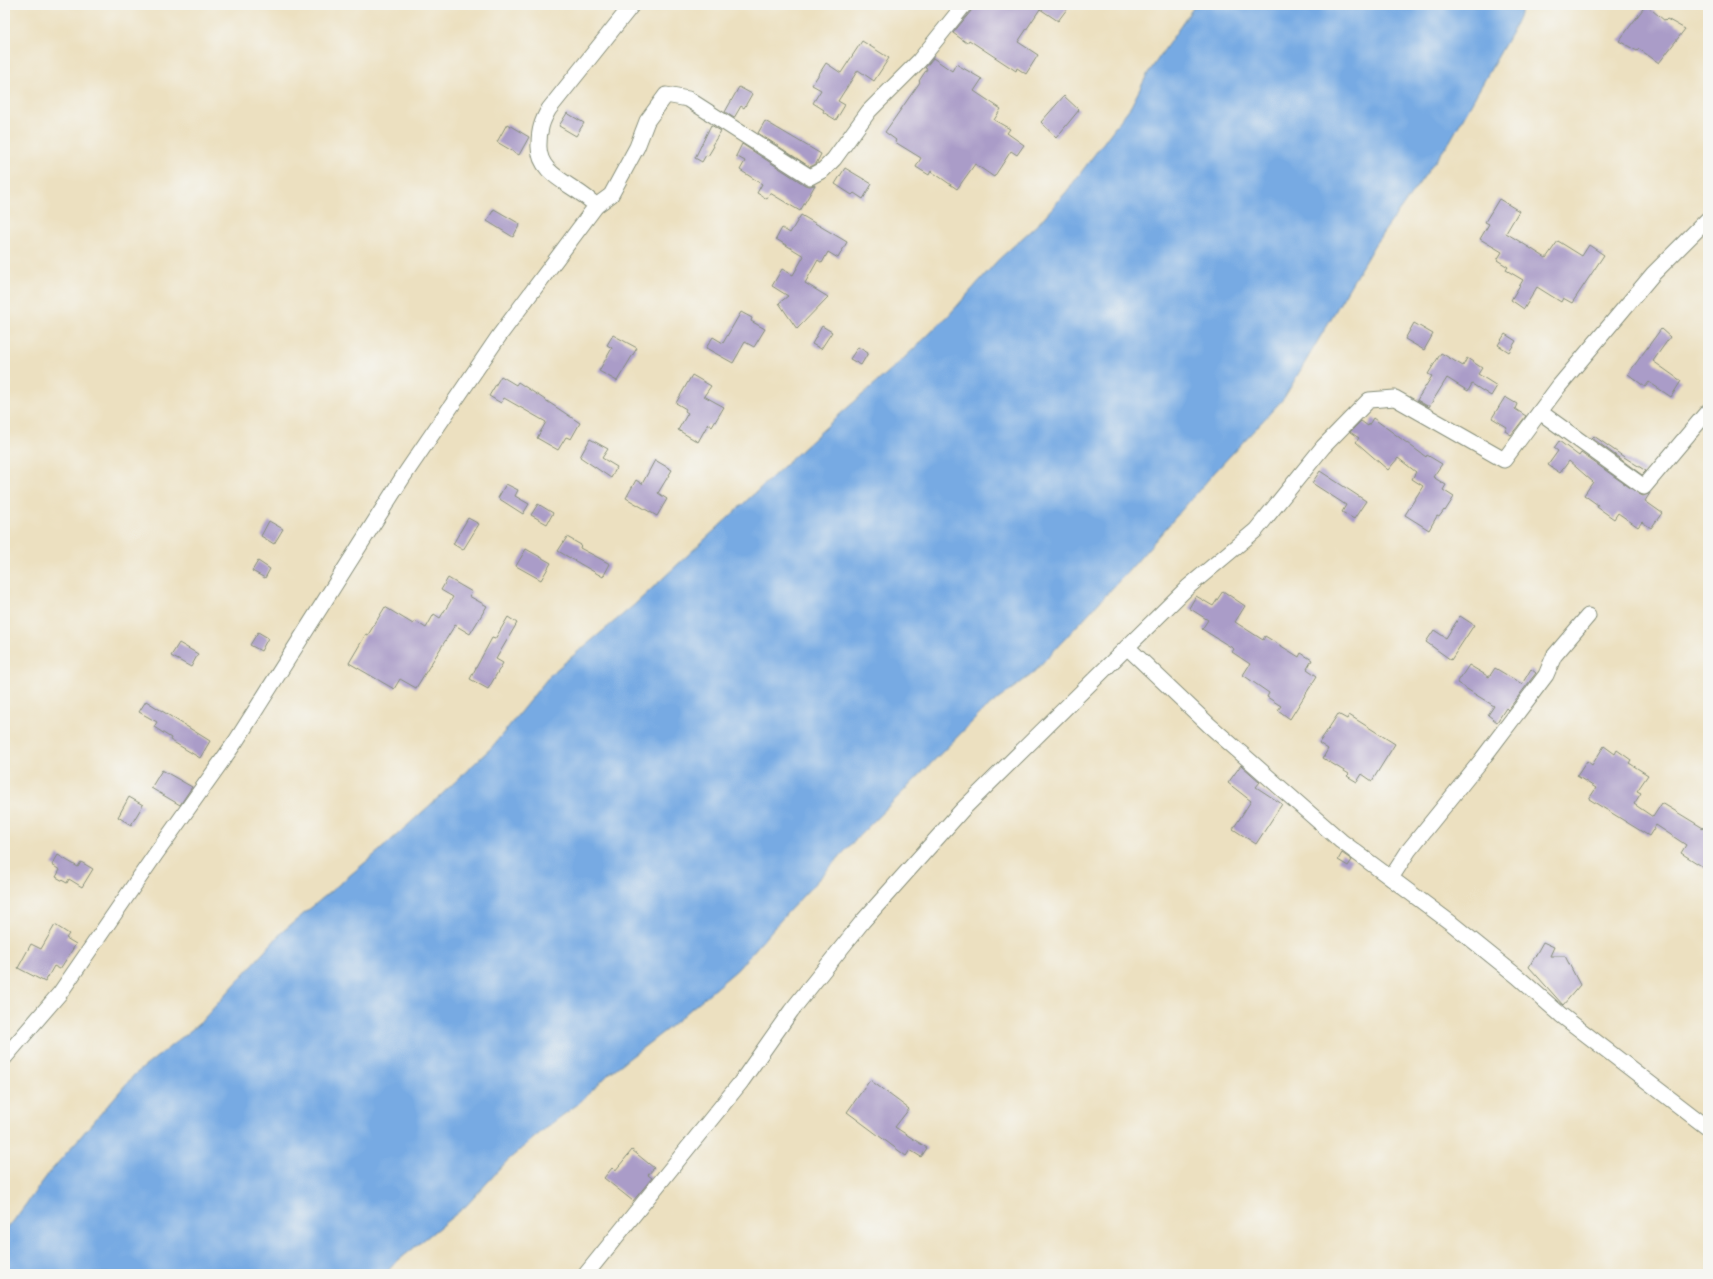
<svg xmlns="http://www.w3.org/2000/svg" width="1713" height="1279" font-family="Cardo,serif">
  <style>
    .water { fill: #77aae3; stroke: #4b748c }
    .building { fill: #aa9cc8 }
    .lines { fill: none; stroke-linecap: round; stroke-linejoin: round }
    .minor-casing { stroke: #868e7a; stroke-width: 17 }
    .minor { stroke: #fff; stroke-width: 15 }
  </style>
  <rect width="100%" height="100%" fill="#f6f6f2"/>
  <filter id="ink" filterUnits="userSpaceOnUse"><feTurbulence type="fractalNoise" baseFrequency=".025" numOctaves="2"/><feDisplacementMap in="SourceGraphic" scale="8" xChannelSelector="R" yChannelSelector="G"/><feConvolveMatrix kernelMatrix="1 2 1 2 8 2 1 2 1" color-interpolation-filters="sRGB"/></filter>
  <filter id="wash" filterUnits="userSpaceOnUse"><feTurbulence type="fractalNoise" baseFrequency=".012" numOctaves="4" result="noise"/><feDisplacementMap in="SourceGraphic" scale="16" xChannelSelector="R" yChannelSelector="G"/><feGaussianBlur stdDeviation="0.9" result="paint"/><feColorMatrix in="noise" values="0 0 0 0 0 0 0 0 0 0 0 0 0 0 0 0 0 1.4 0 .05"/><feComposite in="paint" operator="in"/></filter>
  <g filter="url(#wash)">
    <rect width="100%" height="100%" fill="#ece0c0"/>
    <polygon class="water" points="1195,5 1524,5 1513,30 1450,141 1375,244 1284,398 1214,473 1133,566 1031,675 985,709 858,837 787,913 737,970 666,1030 610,1073 578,1104 548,1126 507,1161 466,1206 395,1263 385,1274 5,1274 5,1229 12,1223 49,1173 134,1075 200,1023 282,932 379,851 439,797 492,747 551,674 633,606 838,416 901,361 949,315 998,260 1039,223 1067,191 1131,106 1147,75"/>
    <g id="blocks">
      <g class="building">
        <polygon points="973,5 1070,5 1058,21 1040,9 1018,42 1038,55 1026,74 1017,68 1016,71 969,40 967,43 953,33 971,11"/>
        <polygon points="1646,5 1665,21 1667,19 1685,29 1659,63 1639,49 1637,51 1619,41"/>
        <polygon points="862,41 889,58 874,81 858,70 838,101 845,105 836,120 823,112 824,110 813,103 821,90 812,85 826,63 841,73"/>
        <polygon points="933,58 952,71 956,64 982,79 974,91 1001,109 994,120 1010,129 1007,133 1024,145 1017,155 1011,151 994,177 975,164 957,189 931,171 929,175 916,167 921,158 895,142 896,140 885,132 920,82 919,81 927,69 925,68"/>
        <polygon points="739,87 752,94 744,108 741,106 734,118 725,112"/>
        <polygon points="1064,96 1079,110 1056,138 1041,122"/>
        <polygon points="567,113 584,123 576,136 559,126"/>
        <polygon points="765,121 821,154 816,164 810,167 758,133"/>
        <polygon points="507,124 529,137 519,155 497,142"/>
        <polygon points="711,125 721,131 712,145 714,146 708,156 706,155 702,162 695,158"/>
        <polygon points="742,144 805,185 810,186 815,185 800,211 770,193 767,199 757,193 762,184 740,170 745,161 736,156"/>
        <polygon points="845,168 872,184 863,199 854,193 852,195 835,184"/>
        <polygon points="1499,199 1519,211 1506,233 1546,258 1558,241 1582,256 1589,245 1604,255 1572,303 1563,298 1561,302 1537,287 1524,309 1511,300 1523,280 1506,270 1508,267 1497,260 1502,252 1480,239 1489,224 1485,222"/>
        <polygon points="494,209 520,224 513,237 487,221"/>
        <polygon points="801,215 847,242 838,258 828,252 822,263 818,260 805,283 828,297 797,329 779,303 788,296 772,286 782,269 793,275 804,256 776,239 782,228 790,233"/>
        <polygon points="741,312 752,318 751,321 765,329 754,347 745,342 733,363 706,348 713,337 723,343"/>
        <polygon points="1414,323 1433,334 1424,350 1405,339"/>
        <polygon points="822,326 832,332 821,349 812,344"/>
        <polygon points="1661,329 1670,337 1653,361 1681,381 1671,397 1649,382 1645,387 1628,374"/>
        <polygon points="1505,334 1516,341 1509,352 1498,345"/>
        <polygon points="613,335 637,348 617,381 599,371 612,348 607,345"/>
        <polygon points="858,347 868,353 861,365 850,359"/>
        <polygon points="1441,353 1463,366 1467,358 1482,368 1478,374 1497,386 1491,396 1472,384 1468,391 1447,378 1429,407 1417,400 1432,376 1428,374"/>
        <polygon points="692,375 711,386 704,396 724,407 712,427 708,424 698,442 678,430 688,413 685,411 686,409 676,403"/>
        <polygon points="501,376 516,385 518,382 580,423 571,439 566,437 558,450 537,438 546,422 504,398 501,403 489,396"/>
        <polygon points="1505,397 1517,404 1515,409 1526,416 1511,435 1505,431 1507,427 1492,418"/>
        <polygon points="1373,418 1426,457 1427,455 1442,464 1433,477 1446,485 1443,490 1454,497 1445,511 1444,510 1439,517 1437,516 1429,530 1405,515 1423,486 1412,479 1416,472 1398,458 1388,470 1356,442 1359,438 1350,432 1361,421 1368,426"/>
        <polygon points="1594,436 1624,457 1646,471 1642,475 1592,438"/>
        <polygon points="590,439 608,449 602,458 617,467 611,478 580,457"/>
        <polygon points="1559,441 1579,456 1581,453 1639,494 1643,496 1650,493 1645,501 1662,513 1651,528 1642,522 1638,527 1618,513 1614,519 1597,507 1598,505 1584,495 1593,482 1569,461 1560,473 1548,465 1558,451 1554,448"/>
        <polygon points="655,460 672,470 658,493 667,499 657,516 626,498 636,480 642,484"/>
        <polygon points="1320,471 1366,501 1354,519 1342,512 1346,505 1312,483"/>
        <polygon points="506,484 518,490 515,496 529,504 523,514 498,498"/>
        <polygon points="538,504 553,513 547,524 531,515"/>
        <polygon points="468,518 479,524 463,550 453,544"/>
        <polygon points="269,521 283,529 274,544 261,536"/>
        <polygon points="567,537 581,545 580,548 610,564 603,577 558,551"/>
        <polygon points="526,549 551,563 541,580 516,566"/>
        <polygon points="258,561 270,569 265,578 252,571"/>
        <polygon points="448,578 472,592 469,596 487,606 470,634 455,625 416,688 400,679 394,689 349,663 366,634 368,635 385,607 413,624 415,621 426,628 434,614 440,618 453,597 441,590"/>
        <polygon points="1223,591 1245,606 1235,622 1263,640 1265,636 1299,657 1301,653 1312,660 1307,669 1317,676 1290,719 1278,710 1281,706 1267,697 1269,693 1243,675 1250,664 1232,652 1234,649 1202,629 1208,620 1189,608 1196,596 1213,606"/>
        <polygon points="1460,616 1474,625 1451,660 1426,642 1434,630 1446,638"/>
        <polygon points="508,617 517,623 496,659 503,663 488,689 470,679 492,638 495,639"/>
        <polygon points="258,632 268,638 261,651 250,645"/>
        <polygon points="179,643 198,654 191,667 171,656"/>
        <polygon points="1469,665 1489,677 1495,668 1522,684 1531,669 1536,673 1508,710 1506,708 1497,722 1488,715 1494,706 1457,683"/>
        <polygon points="146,701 210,741 200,758 170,740 171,738 154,727 157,722 139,712"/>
        <polygon points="1338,714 1347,719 1349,715 1395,744 1372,781 1362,774 1357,782 1347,776 1349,774 1323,758 1328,749 1319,743"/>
        <polygon points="1604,746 1615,754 1617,750 1631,760 1629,763 1648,775 1637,791 1641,793 1634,804 1653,817 1662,803 1708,831 1708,870 1681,853 1686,845 1656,825 1649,836 1589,799 1596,788 1577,776 1587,761 1592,765"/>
        <polygon points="1241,765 1260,782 1256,787 1282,804 1256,844 1233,829 1251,801 1228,783"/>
        <polygon points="162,770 192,787 180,805 151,788"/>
        <polygon points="129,797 143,805 131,825 118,817"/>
        <polygon points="1342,853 1352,860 1348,866 1338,860"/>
        <polygon points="58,855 78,867 81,862 93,869 82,887 69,879 67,883 56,877 60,870 52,865"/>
        <polygon points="55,925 69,934 66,938 76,944 60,969 54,966 45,982 18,968 31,944 41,949"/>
        <polygon points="1543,942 1554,947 1550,956 1565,956 1580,985 1563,1005 1529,967"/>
        <polygon points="870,1080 909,1109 895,1127 927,1148 921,1157 910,1150 906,1156 847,1112"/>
        <polygon points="632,1150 654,1168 648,1175 652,1178 633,1201 604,1178 612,1168 615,1171"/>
      </g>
    </g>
  </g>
  <g filter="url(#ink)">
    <use href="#blocks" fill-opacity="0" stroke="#868e7a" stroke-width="1"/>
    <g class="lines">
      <defs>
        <g id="minor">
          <polyline points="596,206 611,195 637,147 647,121 666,95 688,99 810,177 823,170 834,159 869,111 919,61 964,5"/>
          <polyline points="1540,412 1644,487 1708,411"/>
          <polyline points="1127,647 1209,725 1341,841 1451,923 1518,977 1561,1015 1708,1128"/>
          <polyline points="1391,878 1409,850 1480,762 1546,675 1554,656 1588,616"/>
          <path d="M5 1057 60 993 155 855 236 741 403 477 499 336 596 206C576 184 537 177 539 144 539 130 542 121 549 109L632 5"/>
          <polyline points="586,1274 741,1082 791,1011 863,921 963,809 1188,587 1256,530 1323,447 1369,400 1395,398 1504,460 1559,386 1653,274 1708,219"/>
        </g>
      </defs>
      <use href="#minor" class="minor-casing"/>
      <use href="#minor" class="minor"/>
    </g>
  </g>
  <rect width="1713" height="1279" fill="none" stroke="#f6f6f2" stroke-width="20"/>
</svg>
